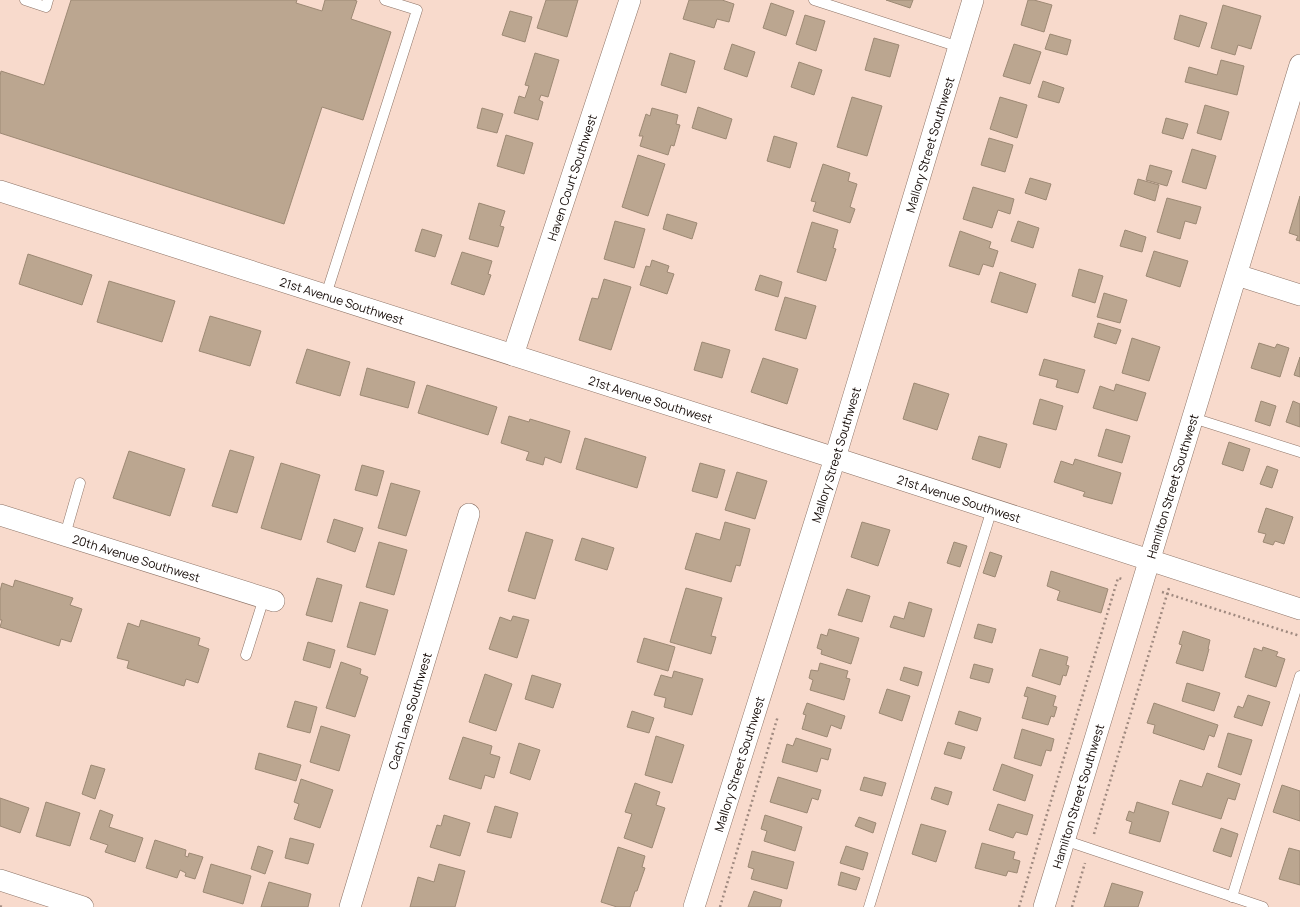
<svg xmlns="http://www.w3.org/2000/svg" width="1300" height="907" font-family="Manrope,sans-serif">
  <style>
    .building { fill: #bba690; stroke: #9d8974 }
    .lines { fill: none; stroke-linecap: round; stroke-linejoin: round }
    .lane-casing { stroke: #8d7366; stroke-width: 11 }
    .street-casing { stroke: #8d7366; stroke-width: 22 }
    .path { stroke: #9f897f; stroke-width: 2.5; stroke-dasharray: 2 3; stroke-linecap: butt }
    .lane { stroke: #fff; stroke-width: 10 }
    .street { stroke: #fff; stroke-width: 21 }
    .labels { text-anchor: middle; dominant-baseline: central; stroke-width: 3; stroke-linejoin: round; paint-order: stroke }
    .street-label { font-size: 12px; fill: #140a06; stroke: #fdeae1 }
  </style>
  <rect width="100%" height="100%" fill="#f8dacc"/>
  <g class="building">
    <polygon points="71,0 297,0 296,3 322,11 325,0 354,0 357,1 351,19 391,32 363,120 322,107 284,224 0,133 0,76 1,71 44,85"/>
    <polygon points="546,0 578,0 567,37 537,28"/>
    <polygon points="689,0 722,0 734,4 729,22 717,19 714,28 683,19"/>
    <polygon points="886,0 913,0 910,8"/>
    <polygon points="1028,0 1034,0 1052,5 1044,32 1021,25"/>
    <polygon points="771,3 794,11 786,36 763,28"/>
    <polygon points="1223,5 1261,16 1251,49 1238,45 1235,55 1211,48"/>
    <polygon points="510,11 532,17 525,42 502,35"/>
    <polygon points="805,15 825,21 816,51 796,44"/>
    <polygon points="1180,15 1207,23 1199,47 1174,39"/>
    <polygon points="1050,34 1071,40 1067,55 1045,49"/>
    <polygon points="874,38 899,45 890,77 865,70"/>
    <polygon points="732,44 755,52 747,77 724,69"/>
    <polygon points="1014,44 1041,52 1030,84 1003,76"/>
    <polygon points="535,53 559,60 548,97 541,95 539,100 543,102 538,120 514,113 519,96 525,98 529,86 525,85"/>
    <polygon points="670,53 695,61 686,93 661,85"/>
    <polygon points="1221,60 1244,66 1237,95 1185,82 1189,67 1217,75"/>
    <polygon points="799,62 822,70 814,95 791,87"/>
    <polygon points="1043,81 1064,88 1059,103 1038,97"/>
    <polygon points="852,97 882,106 867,156 837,147"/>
    <polygon points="1000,97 1027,105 1017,138 990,129"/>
    <polygon points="1205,105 1229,112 1221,140 1197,133"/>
    <polygon points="698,107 732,119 726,139 692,128"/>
    <polygon points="482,108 503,114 497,133 477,128"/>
    <polygon points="652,108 678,115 676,124 680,125 674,146 671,145 668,155 640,146 643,136 639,136 646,114 650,116"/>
    <polygon points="1166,118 1188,124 1183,139 1162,133"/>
    <polygon points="506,135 533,143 524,174 497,166"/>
    <polygon points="774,136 797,143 790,168 767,161"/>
    <polygon points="989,138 1013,145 1005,172 981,165"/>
    <polygon points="1192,149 1216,156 1206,189 1182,182"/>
    <polygon points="638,155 665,164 648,216 622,207"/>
    <polygon points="823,164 850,173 848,181 857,184 850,207 855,209 850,223 813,211 816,202 811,201"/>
    <polygon points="1150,165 1172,171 1167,186 1146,180"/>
    <polygon points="1030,178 1051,184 1046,200 1025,193"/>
    <polygon points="1138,179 1159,185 1155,201 1134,194"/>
    <polygon points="973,187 1014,199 1010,214 998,210 992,228 963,219"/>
    <polygon points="1300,196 1300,241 1296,240 1298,236 1289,233"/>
    <polygon points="1167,198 1201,207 1196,224 1185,221 1180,239 1157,232"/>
    <polygon points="479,203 505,211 500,226 504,227 498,247 469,239"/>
    <polygon points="667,214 697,223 692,239 663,229"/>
    <polygon points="615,221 645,229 634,268 604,259"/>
    <polygon points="1018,221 1039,228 1033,248 1011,241"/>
    <polygon points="812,222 838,230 833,248 836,249 826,281 797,272"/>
    <polygon points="422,229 442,235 435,257 415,251"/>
    <polygon points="1125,230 1146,237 1142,252 1120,246"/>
    <polygon points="960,231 991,242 989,248 998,251 993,267 983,264 979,275 949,266"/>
    <polygon points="1154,251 1188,261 1180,287 1146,276"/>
    <polygon points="462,252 492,261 488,274 491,275 484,295 451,284"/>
    <polygon points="28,254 92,275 82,305 19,284"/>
    <polygon points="652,260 669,266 667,272 674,274 667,294 640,285 646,266 650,267"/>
    <polygon points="1079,269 1103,276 1095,303 1072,296"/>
    <polygon points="1000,272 1036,284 1027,313 991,302"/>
    <polygon points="760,275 782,282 778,297 755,290"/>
    <polygon points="604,279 631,287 611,350 579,340 592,298 598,299"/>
    <polygon points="109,281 175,301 162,342 97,322"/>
    <polygon points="1104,293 1127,300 1120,323 1097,317"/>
    <polygon points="785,297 816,306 806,339 775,330"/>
    <polygon points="210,316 261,331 250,366 199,351"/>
    <polygon points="1098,323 1121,330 1116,344 1094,337"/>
    <polygon points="1132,338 1160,347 1149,381 1122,373"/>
    <polygon points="702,342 730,350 722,378 694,370"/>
    <polygon points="1259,343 1275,348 1277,344 1289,348 1280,377 1251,368"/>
    <polygon points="307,349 350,362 340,396 296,383"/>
    <polygon points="1300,357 1300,377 1294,375"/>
    <polygon points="763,358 798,369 787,404 751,392"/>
    <polygon points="1044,359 1085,370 1078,393 1056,387 1058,380 1039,375"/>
    <polygon points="367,368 415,382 408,408 360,395"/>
    <polygon points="914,383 949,394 937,430 903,419"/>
    <polygon points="1116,384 1146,393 1137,421 1093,408 1100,386 1114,391"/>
    <polygon points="427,385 497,407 488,435 418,413"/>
    <polygon points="1040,399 1063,406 1056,430 1033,424"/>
    <polygon points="1261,401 1276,406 1270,426 1255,421"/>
    <polygon points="1293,401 1300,404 1300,427 1286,422"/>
    <polygon points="509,416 529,422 530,419 570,431 561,463 545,457 543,465 526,460 529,452 501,443"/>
    <polygon points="1106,429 1130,436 1122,463 1098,456"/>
    <polygon points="979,436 1007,444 1000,468 972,459"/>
    <polygon points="585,438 646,457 637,488 576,469"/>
    <polygon points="1229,442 1250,449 1243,471 1222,464"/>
    <polygon points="230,450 254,457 237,513 212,506"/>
    <polygon points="129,451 185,469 170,516 113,498"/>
    <polygon points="1075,459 1121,473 1112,504 1083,496 1085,492 1054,482 1061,461 1073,465"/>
    <polygon points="281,463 320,475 301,540 261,528"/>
    <polygon points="700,463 725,470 717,498 692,491"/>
    <polygon points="362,465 384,471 377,496 355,490"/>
    <polygon points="1267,466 1278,470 1272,488 1260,484"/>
    <polygon points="737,472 767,481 755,519 725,510"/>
    <polygon points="391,483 420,491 406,536 378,528"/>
    <polygon points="1266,508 1293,517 1284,544 1275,541 1273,545 1263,542 1266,534 1258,532"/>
    <polygon points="334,519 363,528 355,552 327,542"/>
    <polygon points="725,522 750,529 740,566 736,565 731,582 685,569 696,533 720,540"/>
    <polygon points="862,522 890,530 878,566 851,557"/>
    <polygon points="526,532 553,540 535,599 508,591"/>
    <polygon points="582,538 614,548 607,570 575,560"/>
    <polygon points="379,542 407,550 394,595 366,587"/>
    <polygon points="954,542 967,546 960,567 947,563"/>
    <polygon points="990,552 1002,556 995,577 983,573"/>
    <polygon points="1051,571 1108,589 1101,613 1057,600 1060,591 1047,586"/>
    <polygon points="317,578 342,585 332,622 306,615"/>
    <polygon points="15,580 73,598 70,605 82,609 71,642 61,639 59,646 0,627 2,620 0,620 0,591 2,583 13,587"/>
    <polygon points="686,588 722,598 711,636 716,637 711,654 670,642"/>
    <polygon points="847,589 870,596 862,622 838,615"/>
    <polygon points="360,602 388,610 375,655 347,647"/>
    <polygon points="909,602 932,609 924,637 890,627 894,616 904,619"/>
    <polygon points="513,616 529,620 517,658 489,649 500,617 511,621"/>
    <polygon points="141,620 200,638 198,645 209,649 198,683 186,679 184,686 127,668 129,661 117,658 128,623 139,627"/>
    <polygon points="978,624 996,629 992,643 974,638"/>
    <polygon points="829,629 859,638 851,664 821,654 822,650 817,648 821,634 827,636"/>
    <polygon points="1183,631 1210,640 1208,649 1209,649 1203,671 1176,663 1182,645 1179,644"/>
    <polygon points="644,638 675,647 668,671 637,662"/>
    <polygon points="308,642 335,650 330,668 303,660"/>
    <polygon points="1263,647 1278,652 1276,656 1285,659 1276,687 1245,677 1254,648 1262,651"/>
    <polygon points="1040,649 1068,657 1066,665 1069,666 1066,676 1063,675 1060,685 1032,676"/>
    <polygon points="341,662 361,669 360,674 368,677 355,717 326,708"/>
    <polygon points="820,663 848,671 846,678 850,679 844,700 810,690 813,680 809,678 811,670 818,671"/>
    <polygon points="974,664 993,669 989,683 970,678"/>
    <polygon points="904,667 922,672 918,686 900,680"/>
    <polygon points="674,671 703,679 692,715 664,707 666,698 654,695 661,675 672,678"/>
    <polygon points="485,674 512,684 496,731 469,722"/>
    <polygon points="532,675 561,684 553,708 525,699"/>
    <polygon points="1187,683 1220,693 1214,711 1182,701"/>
    <polygon points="1027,687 1056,696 1053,706 1057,707 1054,717 1051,716 1048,725 1022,718 1028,697 1024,696"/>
    <polygon points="887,689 910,696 902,721 879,713"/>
    <polygon points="1248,695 1270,702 1262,726 1234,717 1238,706 1243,708"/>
    <polygon points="295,701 317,707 310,733 287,727"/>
    <polygon points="807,703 845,716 841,729 831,725 827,737 802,729 806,715 803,714"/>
    <polygon points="1154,703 1218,725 1214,737 1209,735 1204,750 1153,733 1155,725 1147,723"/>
    <polygon points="632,711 654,718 649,733 627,727"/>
    <polygon points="959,711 981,718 977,731 955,724"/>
    <polygon points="321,726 350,735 339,771 310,762"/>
    <polygon points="1022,729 1054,739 1051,751 1046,750 1041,766 1014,758"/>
    <polygon points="1228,733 1252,740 1241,775 1218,767"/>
    <polygon points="656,736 684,745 672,783 645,775"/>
    <polygon points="463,737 492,746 490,754 500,757 494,778 485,775 481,789 449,779"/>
    <polygon points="796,738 831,749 828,760 821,758 817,772 782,762 787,744 793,746"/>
    <polygon points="948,742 965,747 961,759 944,754"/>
    <polygon points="519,743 540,750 530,780 510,773"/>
    <polygon points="259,753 301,765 296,781 255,769"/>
    <polygon points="1002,764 1033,775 1025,801 993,790"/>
    <polygon points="91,765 105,769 95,799 82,794"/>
    <polygon points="1207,773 1240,784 1235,800 1228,798 1221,819 1172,804 1180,780 1202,787"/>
    <polygon points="778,777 821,790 818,800 812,798 807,813 770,802"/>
    <polygon points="864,777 886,783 882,796 860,790"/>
    <polygon points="301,779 333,790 320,828 294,819 299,804 294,802"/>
    <polygon points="635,783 660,792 656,805 665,808 652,848 624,838 632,814 625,812"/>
    <polygon points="1282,785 1300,791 1300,821 1273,812"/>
    <polygon points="935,787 952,792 948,805 931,799"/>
    <polygon points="0,798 29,808 20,833 0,826"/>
    <polygon points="46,802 80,813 70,846 36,836"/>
    <polygon points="1137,802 1169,812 1160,842 1129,833 1132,822 1126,820 1129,811 1134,813"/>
    <polygon points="998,804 1033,815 1027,835 1016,832 1013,838 989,830"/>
    <polygon points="495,806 518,813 511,838 487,832"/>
    <polygon points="100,810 113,815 109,827 143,838 135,862 105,852 108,845 90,839"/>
    <polygon points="444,815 470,823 460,856 430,847 437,825 441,826"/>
    <polygon points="765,815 802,827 795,851 764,841 767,831 761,829"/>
    <polygon points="859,817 876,823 873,833 855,826"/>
    <polygon points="921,824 946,831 936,862 912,854"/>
    <polygon points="1221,828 1238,834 1231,857 1213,851"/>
    <polygon points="290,838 314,844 308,864 285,858"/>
    <polygon points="155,840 186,850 185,856 188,857 189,853 203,857 195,879 185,876 186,873 180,870 177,878 146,868"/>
    <polygon points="982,843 1015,852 1013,859 1020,861 1017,873 1008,871 1006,876 975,868"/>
    <polygon points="258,846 273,851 265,874 251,869"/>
    <polygon points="846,846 868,853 863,870 840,863"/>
    <polygon points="618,847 645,856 642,867 645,868 637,891 635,891 630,907 617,907 601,902"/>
    <polygon points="1289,848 1300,851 1300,885 1279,879"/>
    <polygon points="752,851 794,862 787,889 751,879 754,869 748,867"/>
    <polygon points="211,864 251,876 243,904 203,892"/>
    <polygon points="439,864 465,871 455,907 410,907 418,877 434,882"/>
    <polygon points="841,872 860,878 856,890 838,885"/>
    <polygon points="269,882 311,894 308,907 261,907"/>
    <polygon points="1112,883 1143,892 1138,907 1104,907"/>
    <polygon points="754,891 782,900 780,907 748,907"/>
  </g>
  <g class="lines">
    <defs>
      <g id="lane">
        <polyline points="25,0 46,7 48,0"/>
        <polyline points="814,0 959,47"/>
        <polyline points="326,295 417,10 385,0"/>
        <polyline points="1193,418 1300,452"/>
        <polyline points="65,535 80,483"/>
        <polyline points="246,655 264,598"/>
        <polyline points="1064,840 1263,907"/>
        <polyline points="1232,897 1300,676"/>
        <polyline points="869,907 992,509"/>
      </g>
      <g id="street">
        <path id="s1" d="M0 191 835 458 1300 609"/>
        <polyline points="1237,275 1300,295"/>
        <path id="s2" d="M513 355 630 0"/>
        <path id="s3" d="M0 515 274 601"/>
        <polyline points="0,880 83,907"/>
        <path id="s4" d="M350 907 469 514"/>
        <path id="s5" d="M694 907 835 458 973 0"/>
        <path id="s6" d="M1044 907 1300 65"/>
      </g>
    </defs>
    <use href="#lane" class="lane-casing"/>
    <use href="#street" class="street-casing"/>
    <g class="path">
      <polyline points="1162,592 1300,636"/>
      <polyline points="1094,834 1169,588"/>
      <polyline points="0,906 2,907"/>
      <polyline points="720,907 778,716"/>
      <polyline points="1019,907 1118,578 1122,579"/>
      <polyline points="1072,907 1085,863"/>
    </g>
    <use href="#lane" class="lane"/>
    <use href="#street" class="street"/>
  </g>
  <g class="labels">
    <g class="street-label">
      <text stroke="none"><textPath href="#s5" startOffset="798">Mallory Street Southwest</textPath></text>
      <text stroke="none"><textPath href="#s2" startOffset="187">Haven Court Southwest</textPath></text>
      <text stroke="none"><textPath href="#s1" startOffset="359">21st Avenue Southwest</textPath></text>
      <text stroke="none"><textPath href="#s1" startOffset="683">21st Avenue Southwest</textPath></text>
      <text stroke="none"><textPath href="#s5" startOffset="474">Mallory Street Southwest</textPath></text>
      <text stroke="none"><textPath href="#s6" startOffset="440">Hamilton Street Southwest</textPath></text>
      <text stroke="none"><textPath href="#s1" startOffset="1007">21st Avenue Southwest</textPath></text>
      <text stroke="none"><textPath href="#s3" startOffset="143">20th Avenue Southwest</textPath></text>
      <text stroke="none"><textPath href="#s4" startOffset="205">Cach Lane Southwest</textPath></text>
      <text stroke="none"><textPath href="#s5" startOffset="150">Mallory Street Southwest</textPath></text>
      <text stroke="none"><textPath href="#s6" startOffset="116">Hamilton Street Southwest</textPath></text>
    </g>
  </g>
</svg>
